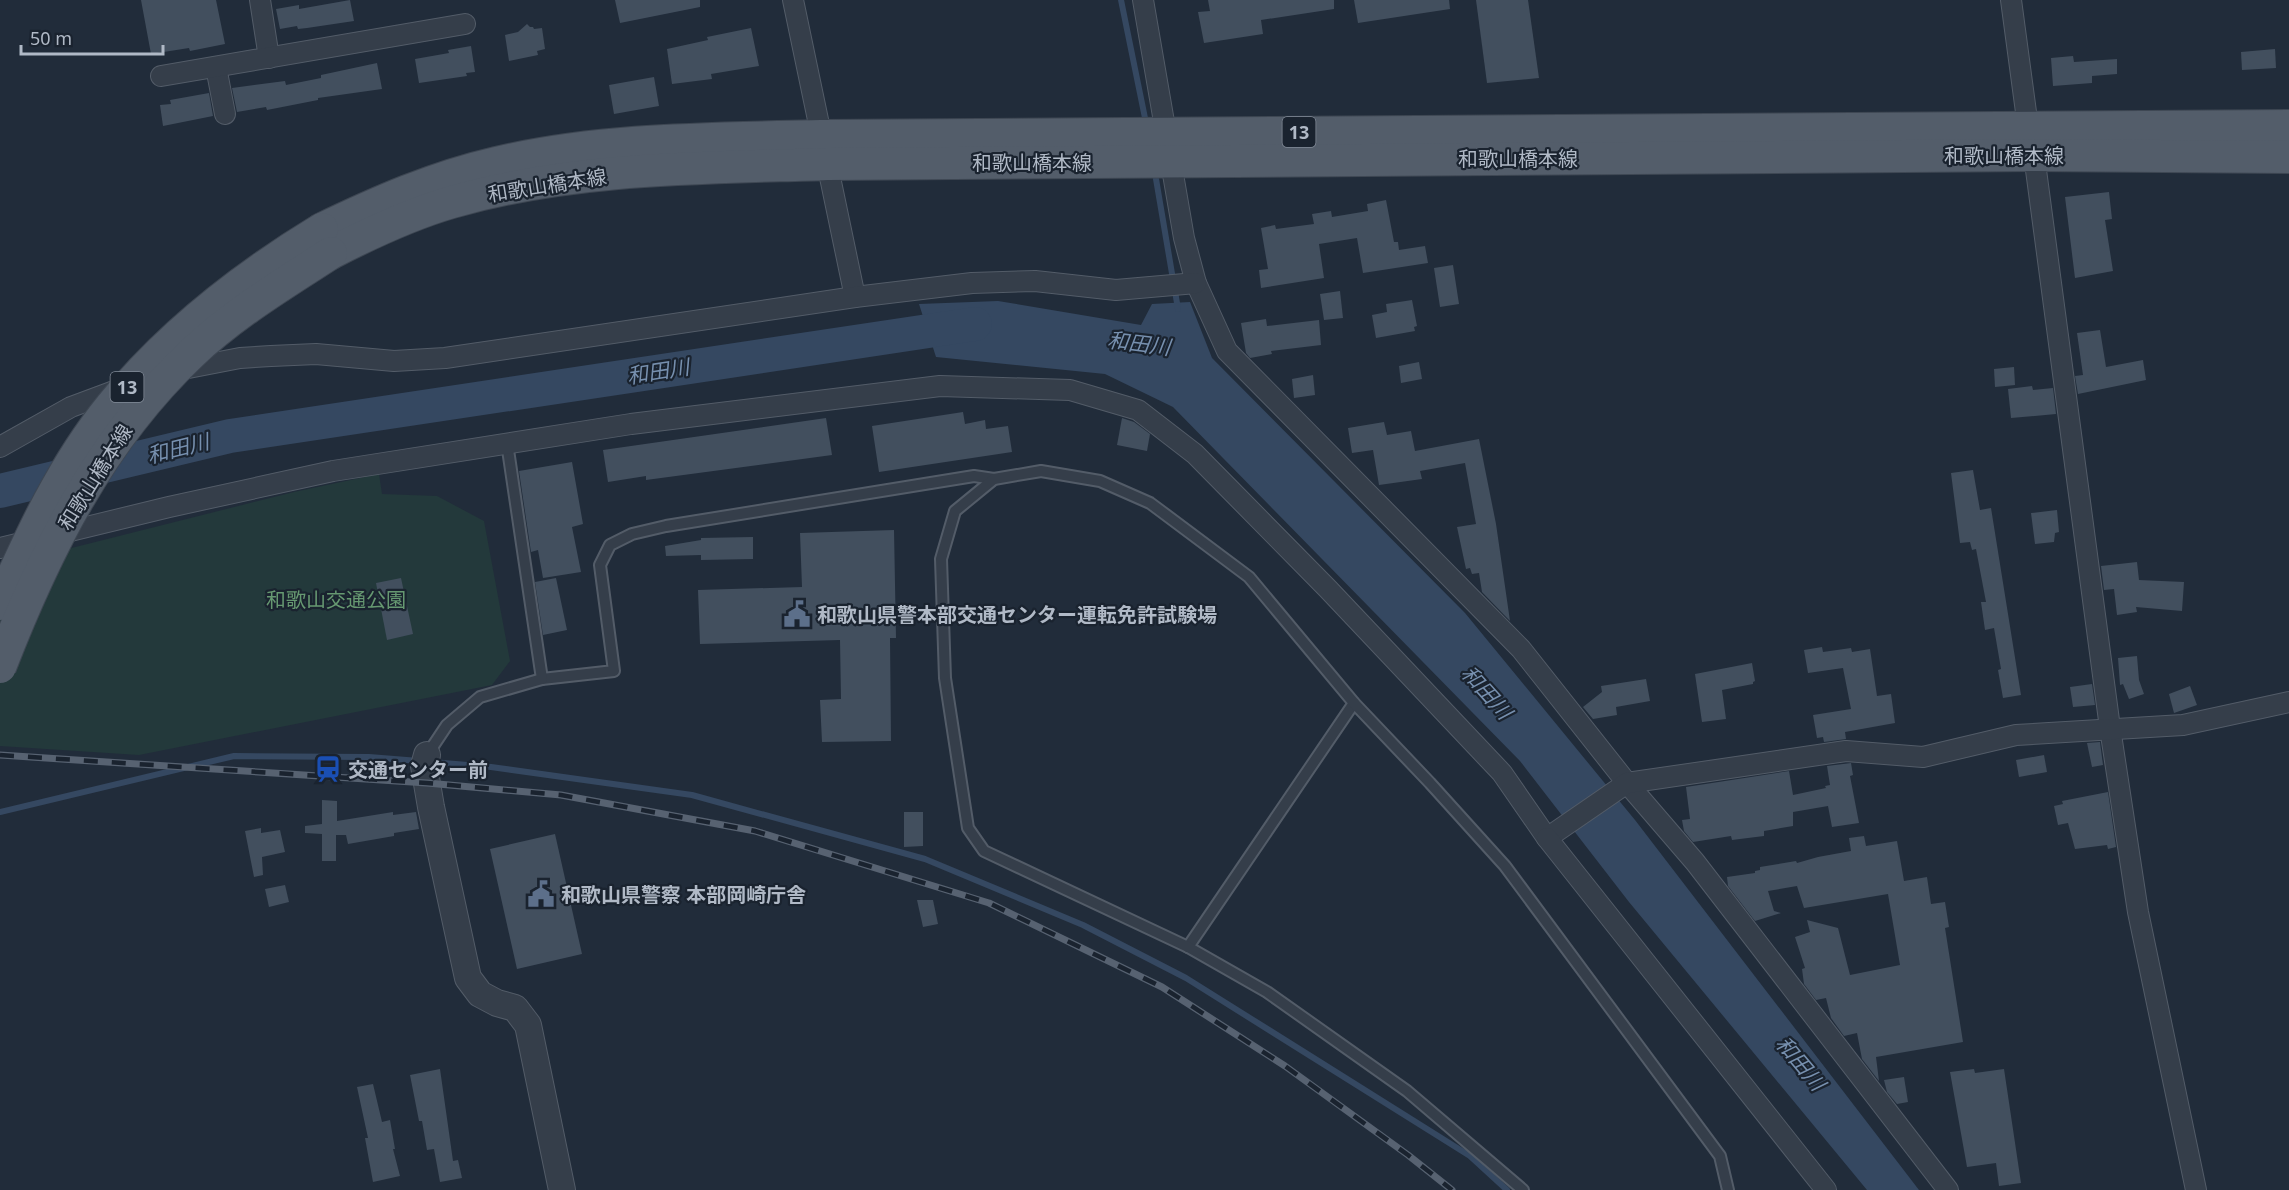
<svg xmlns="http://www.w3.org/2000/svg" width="2289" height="1190" font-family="'Noto Sans','Noto Sans JP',sans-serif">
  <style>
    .green { fill: #23393b }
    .water { fill: #354861 }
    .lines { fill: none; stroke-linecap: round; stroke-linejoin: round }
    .stream { stroke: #354861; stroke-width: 6 }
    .river { stroke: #354861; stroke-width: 34 }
    .building { fill: #424f5e }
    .service-casing { stroke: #535c68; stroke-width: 14 }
    .minor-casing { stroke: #535c68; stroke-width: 22 }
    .tertiary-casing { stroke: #535c68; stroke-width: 28 }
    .primary-casing { stroke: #3e4753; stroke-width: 34 }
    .service { stroke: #353e4a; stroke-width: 10 }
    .minor { stroke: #353e4a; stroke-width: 20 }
    .tertiary { stroke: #353e4a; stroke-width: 26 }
    .primary { stroke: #535d6a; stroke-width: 32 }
    .rail-casing { stroke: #576271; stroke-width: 7 }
    .rail { stroke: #1a232f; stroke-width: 4.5; stroke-dasharray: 14; stroke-linecap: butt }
    .primary-bridge-casing { stroke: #3e4753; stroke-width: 34; stroke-linecap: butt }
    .primary-bridge { stroke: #535d6a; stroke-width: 32 }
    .labels { text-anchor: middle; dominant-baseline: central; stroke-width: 4.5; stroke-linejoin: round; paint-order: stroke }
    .shield { fill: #1a232f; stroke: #838c99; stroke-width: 1.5 }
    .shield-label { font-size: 18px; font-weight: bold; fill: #b0b9c6 }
    .street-label { font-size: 20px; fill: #b0b9c6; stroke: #1a232f }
    .park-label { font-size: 20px; fill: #669871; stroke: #1a232f }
    .poi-label { font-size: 20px; font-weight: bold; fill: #b0b9c6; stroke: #1a232f; text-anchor: start }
    .water-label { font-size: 21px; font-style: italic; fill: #7790af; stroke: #1a232f }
  </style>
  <rect width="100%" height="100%" fill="#212c3a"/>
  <polygon class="green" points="379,474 382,494 437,496 484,521 510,661 492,685 139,755 0,746 0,566 294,492"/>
  <polygon class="water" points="998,301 1141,325 1152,304 1190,302 1212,358 1465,613 1635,820 1919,1190 1867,1190 1629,902 1520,761 1173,407 1105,374 936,357 919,304"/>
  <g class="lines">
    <g class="stream">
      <polyline points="1121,0 1145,118"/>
      <polyline points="1156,179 1178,309"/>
      <polyline points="432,762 491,767 692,795 925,859 1083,925 1186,978 1470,1156 1507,1190"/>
      <polyline points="0,812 234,756 369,757 419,761"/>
    </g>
    <polyline class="river" points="0,491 230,436 975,324"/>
  </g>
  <g class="building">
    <polygon points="141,0 216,0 225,44 190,51 189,48 151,54"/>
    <polygon points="350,0 354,21 307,28 298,29 297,26 280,29 276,9 299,5 299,9"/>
    <polygon points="615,0 700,0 700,7 620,23"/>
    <polygon points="1208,0 1334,0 1334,9 1261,20 1263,34 1204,43 1198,12 1210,11"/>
    <polygon points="1354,0 1449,0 1450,9 1358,23"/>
    <polygon points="1476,0 1528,0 1539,78 1487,83"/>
    <polygon points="527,24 530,27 533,27 534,29 542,28 545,49 537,51 538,55 509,61 505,35 518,32"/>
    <polygon points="751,28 759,66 711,74 712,79 672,84 667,49 708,40 707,37"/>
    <polygon points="471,46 475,72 466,73 467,76 419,83 415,59 449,53 448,50"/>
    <polygon points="2275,49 2276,68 2242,70 2241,52"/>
    <polygon points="2073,56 2074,62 2117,59 2117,74 2092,76 2092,83 2053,86 2051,58"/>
    <polygon points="377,63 382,89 318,98 318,100 267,110 266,107 237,112 232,88 285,81 286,85 321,78 321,75"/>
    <polygon points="654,77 659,106 614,114 609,85"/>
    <polygon points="209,93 213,116 163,126 160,105 171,104 170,100"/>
    <polygon points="2109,192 2112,219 2105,220 2113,271 2075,278 2065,197"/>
    <polygon points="1386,200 1394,242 1398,242 1399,250 1425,246 1428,263 1363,273 1357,238 1319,244 1324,278 1261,288 1259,270 1268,269 1261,228 1275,225 1276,229 1314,224 1312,214 1331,211 1332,217 1368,211 1367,204"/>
    <polygon points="1453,265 1459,304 1440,307 1434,268"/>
    <polygon points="1340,291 1343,318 1324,320 1320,294"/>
    <polygon points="1412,300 1417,326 1414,327 1415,331 1376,338 1372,315 1387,312 1386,304"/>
    <polygon points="1266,319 1267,326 1319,320 1321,345 1271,351 1272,354 1250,358 1246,353 1241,323"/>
    <polygon points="2100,330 2106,367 2143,360 2146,380 2078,394 2075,376 2083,375 2077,333"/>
    <polygon points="1419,362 1422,379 1401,383 1399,366"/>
    <polygon points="2014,367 2015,385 1995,387 1994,369"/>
    <polygon points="1313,375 1315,395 1294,398 1292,379"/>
    <polygon points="2032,386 2033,390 2053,388 2056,414 2011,418 2008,389"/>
    <polygon points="963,412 965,424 985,420 986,429 1008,426 1012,452 879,472 872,426"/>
    <polygon points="826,418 832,455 646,480 646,476 608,482 603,450"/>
    <polygon points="1122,418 1134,422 1150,434 1147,451 1117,445"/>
    <polygon points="1384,422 1387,435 1411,431 1415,451 1479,439 1496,524 1510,621 1482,592 1479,573 1472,574 1470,568 1466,569 1457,527 1476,524 1465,463 1420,471 1422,479 1379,485 1373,450 1352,453 1348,428"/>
    <polygon points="572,462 583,524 572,527 581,572 543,578 538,550 531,552 519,471"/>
    <polygon points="1973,470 1980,510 1991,508 2021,695 2003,698 1998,670 2001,669 1994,628 1985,630 1981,602 1986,602 1976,549 1972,550 1970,542 1960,543 1951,473"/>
    <polygon points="2057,510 2059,532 2055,533 2054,542 2035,544 2031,513"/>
    <polygon points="894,530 896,638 890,638 891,741 822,742 820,700 841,699 840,640 700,644 698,590 802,587 800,533"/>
    <polygon points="753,537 753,559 701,560 701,555 666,556 665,546 701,540 701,538"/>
    <polygon points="2137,562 2139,580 2184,582 2182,611 2136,607 2137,612 2117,615 2114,589 2104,590 2101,566"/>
    <polygon points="401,578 413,634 387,640 376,583"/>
    <polygon points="556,578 567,630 543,635 535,582"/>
    <polygon points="1822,647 1823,652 1851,648 1852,652 1870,649 1877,696 1891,694 1895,723 1845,732 1846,739 1824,742 1823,737 1817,738 1813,715 1851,709 1843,668 1808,673 1804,650"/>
    <polygon points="2137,656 2139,680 2144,694 2129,699 2123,684 2120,685 2118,658"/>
    <polygon points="1752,663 1755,681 1753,682 1753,684 1722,690 1726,719 1702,722 1695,674"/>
    <polygon points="1646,679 1650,701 1616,707 1617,715 1593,719 1583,707 1602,692 1601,686"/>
    <polygon points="2092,684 2095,705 2073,707 2070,687"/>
    <polygon points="2190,686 2197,705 2174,713 2169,694"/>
    <polygon points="2100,742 2103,765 2092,767 2087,743"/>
    <polygon points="2044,755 2047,772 2019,777 2016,760"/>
    <polygon points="1851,763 1853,775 1850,776 1859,823 1832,827 1828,806 1793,812 1793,826 1764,831 1764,836 1732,840 1731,836 1693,842 1684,831 1682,820 1690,819 1686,787 1789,771 1793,795 1826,788 1825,786 1830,785 1827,766"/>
    <polygon points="2108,792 2116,847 2108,849 2107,845 2075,849 2068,823 2058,825 2054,806 2063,804 2062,801"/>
    <polygon points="322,800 337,801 337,821 393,812 393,815 416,812 419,829 394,833 394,836 348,844 346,835 336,835 336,861 322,861 322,834 305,833 305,826 322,824"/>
    <polygon points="904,812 923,812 923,846 904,847"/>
    <polygon points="261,828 261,833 280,830 285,852 262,857 263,875 254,877 245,831"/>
    <polygon points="555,834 582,954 517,969 490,849"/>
    <polygon points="1864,836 1866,846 1897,841 1904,881 1927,877 1931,904 1945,902 1949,927 1945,928 1963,1042 1876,1057 1879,1081 1862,1059 1857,1033 1844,1036 1831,1018 1826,998 1816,1000 1804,984 1802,969 1805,968 1795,937 1810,932 1807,920 1838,928 1850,975 1900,965 1888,894 1804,908 1797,886 1768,891 1774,911 1781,913 1755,921 1728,886 1727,877 1755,873 1755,871 1760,870 1760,867 1796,861 1797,863 1818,857 1851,851 1849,838"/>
    <polygon points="285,885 289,902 269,907 265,889"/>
    <polygon points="917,900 933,900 938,924 923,927"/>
    <polygon points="440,1069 453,1161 458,1160 462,1178 440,1182 434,1149 427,1150 422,1121 419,1121 410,1075"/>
    <polygon points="1974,1069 1975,1073 2004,1069 2021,1183 1999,1186 1996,1163 1967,1167 1950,1072"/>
    <polygon points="1904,1077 1908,1102 1897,1104 1887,1092 1884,1080"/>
    <polygon points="373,1084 382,1122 390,1120 395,1149 393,1149 400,1176 373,1182 365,1138 368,1138 357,1087"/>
  </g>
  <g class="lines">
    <defs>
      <g id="service">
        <polyline points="542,679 614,671 600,565 610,545 632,534 666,526 974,476 994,479"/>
        <polyline points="427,755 447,725 480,697 542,679 507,443"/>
        <polyline points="1188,947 1354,703"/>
        <polyline points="1523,1190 1407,1091 1267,992 1188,947 984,851 968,828 945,678 941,559 955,511 994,479 1041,471 1100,481 1150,503 1249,577 1354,703 1430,783 1505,866 1720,1156 1728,1190"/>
      </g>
      <g id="minor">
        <polyline points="260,0 269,58"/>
        <polyline points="793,0 855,297"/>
        <polyline points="1143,0 1184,238 1196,283 1227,351 1521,649 1627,783 1695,862 1948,1190"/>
        <polyline points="2011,0 2028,127"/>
        <polyline points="216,67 225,114"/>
        <polyline points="161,76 465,24"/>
        <polyline points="2034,155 2110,728 2138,912 2196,1190"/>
        <polyline points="178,370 240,358 271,356 316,354 394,361 445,358 855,297 972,283 1035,281 1116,290 1196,283"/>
        <polyline points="0,447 71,407 122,388"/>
        <polyline points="0,548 169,507 333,471 631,424 940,386 1070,390 1138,410 1195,454 1328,589 1502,773 1547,838 1627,783 1846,751 1923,757 2016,735 2183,725 2289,702"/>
        <polyline points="1547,838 1826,1190"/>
      </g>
      <polyline id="tertiary" points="427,755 424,766 431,807 468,978 480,994 497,1003 515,1008 528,1025 562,1190"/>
      <g id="primary">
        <path d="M322 229C378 202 435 177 496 163 602 138 713 139 821 136L2289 126"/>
        <path d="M331 253C370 233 410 214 452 202 573 167 703 168 827 164L2034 155 2289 157"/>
      </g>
    </defs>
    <use href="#service" class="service-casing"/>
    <use href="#minor" class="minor-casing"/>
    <use href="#tertiary" class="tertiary-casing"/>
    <use href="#primary" class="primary-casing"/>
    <use href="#service" class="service"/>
    <use href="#minor" class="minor"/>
    <use href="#tertiary" class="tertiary"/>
    <use href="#primary" class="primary"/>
    <defs>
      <polyline id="rail" points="0,755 427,783 561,795 755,831 989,903 1162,987 1285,1066 1408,1155 1452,1190"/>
    </defs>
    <use href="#rail" class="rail-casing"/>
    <use href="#rail" class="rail"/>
    <defs>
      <g id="primary-bridge">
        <path d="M0 604C31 535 63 465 111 406 170 333 243 277 322 229"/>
        <path d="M0 667C45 551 100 440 191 354 233 314 283 284 331 253"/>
      </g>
    </defs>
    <use href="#primary-bridge" class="primary-bridge-casing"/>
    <use href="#primary-bridge" class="primary-bridge"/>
  </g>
  <defs>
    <symbol id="civic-bare" viewBox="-9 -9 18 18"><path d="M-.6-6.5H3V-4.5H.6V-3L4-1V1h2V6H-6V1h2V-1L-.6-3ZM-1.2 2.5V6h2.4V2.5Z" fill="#5c6f8a" stroke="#1a232f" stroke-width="2.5" paint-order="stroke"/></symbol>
    <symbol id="station-bare" viewBox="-9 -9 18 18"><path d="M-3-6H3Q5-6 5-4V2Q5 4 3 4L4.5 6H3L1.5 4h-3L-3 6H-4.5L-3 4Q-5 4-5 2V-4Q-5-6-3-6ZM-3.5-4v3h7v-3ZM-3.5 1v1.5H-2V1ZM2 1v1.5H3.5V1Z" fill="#1a4fb4" stroke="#1a232f" stroke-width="2.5" paint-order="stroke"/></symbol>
  </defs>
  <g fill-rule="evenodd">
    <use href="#civic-bare" x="778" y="595" width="38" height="38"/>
    <use href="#station-bare" x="309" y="750" width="38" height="38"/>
    <use href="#civic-bare" x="522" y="875" width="38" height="38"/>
  </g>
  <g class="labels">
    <g class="shield">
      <rect x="1282.5" y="117" width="33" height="30" rx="4.5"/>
      <rect x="110.5" y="372" width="33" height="30" rx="4.5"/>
    </g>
    <g class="shield-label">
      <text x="1299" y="132">13</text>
      <text x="127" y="387">13</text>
    </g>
    <g class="street-label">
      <text x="2004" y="155">和歌山橋本線</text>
      <text x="1518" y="158">和歌山橋本線</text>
      <text x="1032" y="162">和歌山橋本線</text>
      <text transform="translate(547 185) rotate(-9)">和歌山橋本線</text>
      <text transform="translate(95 477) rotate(-58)">和歌山橋本線</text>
    </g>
    <g class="park-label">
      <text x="336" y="599">和歌山交通公園</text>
    </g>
    <g class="poi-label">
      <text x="817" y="614">和歌山県警本部交通センター運転免許試験場</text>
      <text x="348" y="769">交通センター前</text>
      <text x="561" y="894">和歌山県警察 本部岡崎庁舎</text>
    </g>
    <g class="water-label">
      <text transform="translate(1139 343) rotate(7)">和田川</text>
      <text transform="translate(658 371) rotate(-9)">和田川</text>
      <text transform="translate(178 448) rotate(-14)">和田川</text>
      <text transform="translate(1487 692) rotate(48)">和田川</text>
      <text transform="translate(1801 1063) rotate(50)">和田川</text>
    </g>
  </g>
  <path d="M21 45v9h142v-9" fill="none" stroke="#b0b9c6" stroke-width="3"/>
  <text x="30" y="45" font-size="18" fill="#b0b9c6" stroke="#1a232f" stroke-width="4.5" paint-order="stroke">50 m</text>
</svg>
